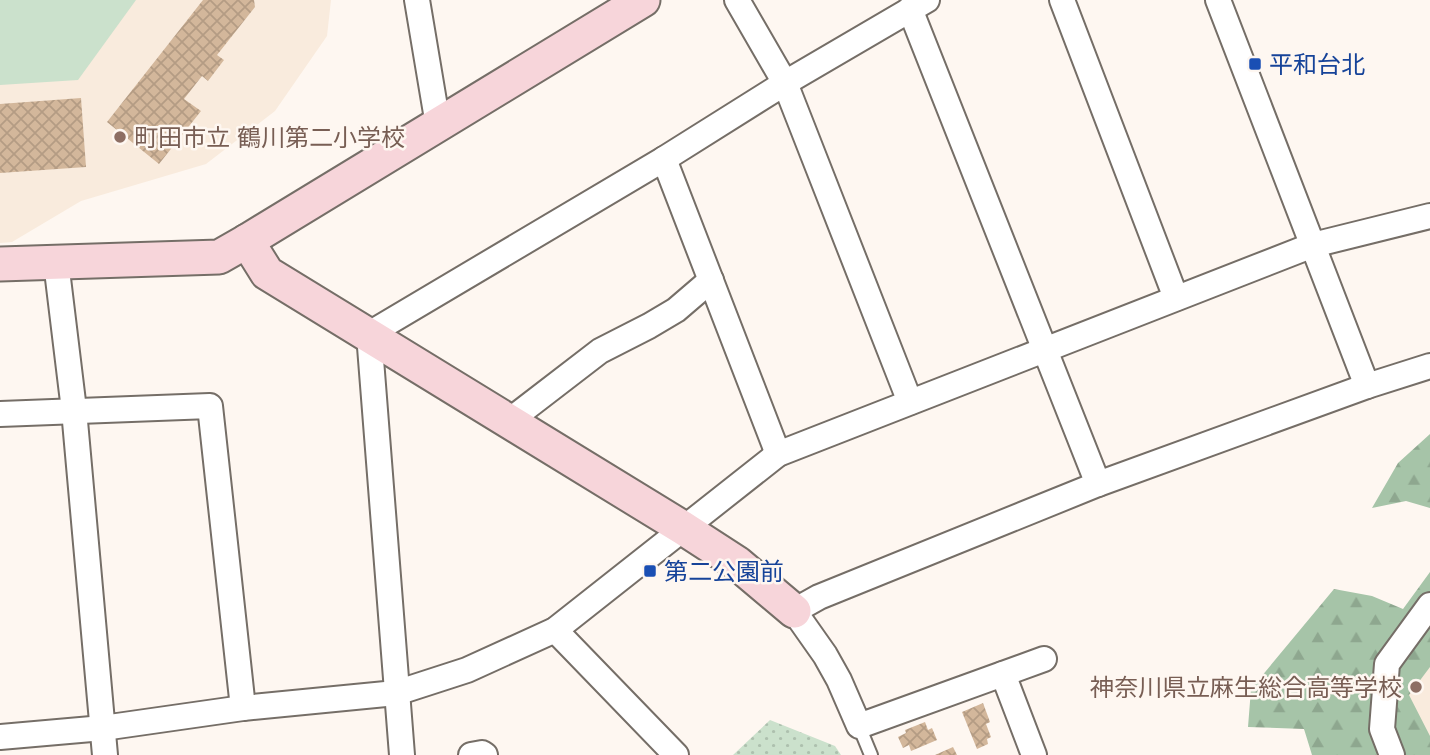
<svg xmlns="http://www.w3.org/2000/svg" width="1430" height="755" font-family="'Libre Baskerville','Noto Sans JP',serif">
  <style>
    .built { fill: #f9ebdd }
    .green { fill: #cbe1cc }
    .forest { fill: url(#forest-firs) }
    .park { fill: url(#park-dots) }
    .building { fill: url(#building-cross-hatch) }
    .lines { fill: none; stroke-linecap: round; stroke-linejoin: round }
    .lane-casing { stroke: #756e67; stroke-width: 16 }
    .street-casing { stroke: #756e67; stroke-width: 28 }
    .secondary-casing { stroke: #756e67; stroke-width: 37 }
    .lane { stroke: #fff; stroke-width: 12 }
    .street { stroke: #fff; stroke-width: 24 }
    .secondary { stroke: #f7d5da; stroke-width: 33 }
    .transit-dot { fill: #1a4fb4; stroke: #fef7f1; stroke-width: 2.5 }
    .education-dot { fill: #8d6e63; stroke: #fef7f1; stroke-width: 2.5 }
    .labels { text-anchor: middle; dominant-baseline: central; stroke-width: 5; stroke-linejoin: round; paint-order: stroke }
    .transit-label { font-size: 24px; fill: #164399; stroke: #fef7f1; text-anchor: start }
    .education-label { font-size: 24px; fill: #785e54; stroke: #fef7f1; text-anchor: start }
  </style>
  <defs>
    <pattern id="forest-firs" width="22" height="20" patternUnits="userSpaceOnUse" patternTransform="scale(1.75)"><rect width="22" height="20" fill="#a6c4a8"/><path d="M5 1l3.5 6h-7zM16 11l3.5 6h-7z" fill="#8ea78f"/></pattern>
    <pattern id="park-dots" width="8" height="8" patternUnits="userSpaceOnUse" patternTransform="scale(1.75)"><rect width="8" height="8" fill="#cbe1cc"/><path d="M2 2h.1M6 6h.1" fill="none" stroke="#adc0ae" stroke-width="1.8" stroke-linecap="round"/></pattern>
    <pattern id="building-cross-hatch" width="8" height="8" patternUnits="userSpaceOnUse" patternTransform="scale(1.75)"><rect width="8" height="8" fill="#d3b79b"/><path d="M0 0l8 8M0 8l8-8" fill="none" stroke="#b49c84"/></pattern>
  </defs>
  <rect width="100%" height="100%" fill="#fef7f1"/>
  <g class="built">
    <polygon points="0,0 331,0 327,36 275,111 206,164 81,201 12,242 0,243"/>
    <polygon points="1430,645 1430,755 1404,755 1411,667"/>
  </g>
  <polygon class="green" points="0,0 136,0 78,80 0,85"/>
  <g class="forest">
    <polygon points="1430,434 1430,508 1406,501 1372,508 1398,463"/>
    <polygon points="1430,572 1430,667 1409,695 1430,736 1430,755 1312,755 1304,729 1248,727 1251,689 1334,589 1372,596 1403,609"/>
  </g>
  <polygon class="park" points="770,720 835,746 841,755 733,755"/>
  <g class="building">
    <polygon points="203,0 254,0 255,7 217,55 224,60 208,81 202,76 184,99 201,111 159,164 107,122"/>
    <polygon points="81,98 86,167 0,173 0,104"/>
    <polygon points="983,703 990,722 986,724 991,737 987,739 988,744 977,749 962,712"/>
    <polygon points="925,722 928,730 932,728 937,740 911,751 909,745 903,748 898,737 906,733 905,730"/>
    <polygon points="953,747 957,755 935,755"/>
  </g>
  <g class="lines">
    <defs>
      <polyline id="lane" points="859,726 871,755"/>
      <g id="street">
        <polyline points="417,0 438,125"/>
        <polyline points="737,0 785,83 910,402"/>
        <polyline points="1062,0 1176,298"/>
        <polyline points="1218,0 1367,386"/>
        <polyline points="910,9 1098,484"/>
        <polyline points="664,159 778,454"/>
        <polyline points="56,262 74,410 105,755"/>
        <polyline points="0,414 210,406 243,708"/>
        <polyline points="509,421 600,351 649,326 676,310 711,280"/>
        <polyline points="555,630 676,755"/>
        <polyline points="1044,659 859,726 839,680 825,655 794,611 819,597 1098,484 1367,386 1430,366"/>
        <polyline points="1003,674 1034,755"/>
        <polyline points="0,737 103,728 243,708 396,693 467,670 555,630 778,454 1313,245 1430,216"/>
        <polyline points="402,755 369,334 664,159 785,83 927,0"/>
        <polyline points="471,755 482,753 485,755"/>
        <polyline points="1392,755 1382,729 1387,664 1430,605"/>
      </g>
      <g id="secondary">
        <polyline points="247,241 267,273 683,528 737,563 794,611"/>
        <polyline points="0,264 219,257 247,241 643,0"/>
      </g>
    </defs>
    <use href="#lane" class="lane-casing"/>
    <use href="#street" class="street-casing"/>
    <use href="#secondary" class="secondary-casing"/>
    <use href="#lane" class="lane"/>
    <use href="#street" class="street"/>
    <use href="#secondary" class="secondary"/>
  </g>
  <g class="transit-dot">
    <rect x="1248" y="57" width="14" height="14" rx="3.5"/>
    <rect x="643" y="564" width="14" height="14" rx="3.5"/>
  </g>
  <g class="education-dot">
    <circle cx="120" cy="137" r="7"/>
    <circle cx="1416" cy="687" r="7"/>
  </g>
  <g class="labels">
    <g class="transit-label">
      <text x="1269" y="64">平和台北</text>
      <text x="664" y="571">第二公園前</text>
    </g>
    <g class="education-label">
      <text x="134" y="137">町田市立 鶴川第二小学校</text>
      <text x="1402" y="687" text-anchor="end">神奈川県立麻生総合高等学校</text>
    </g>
  </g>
</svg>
